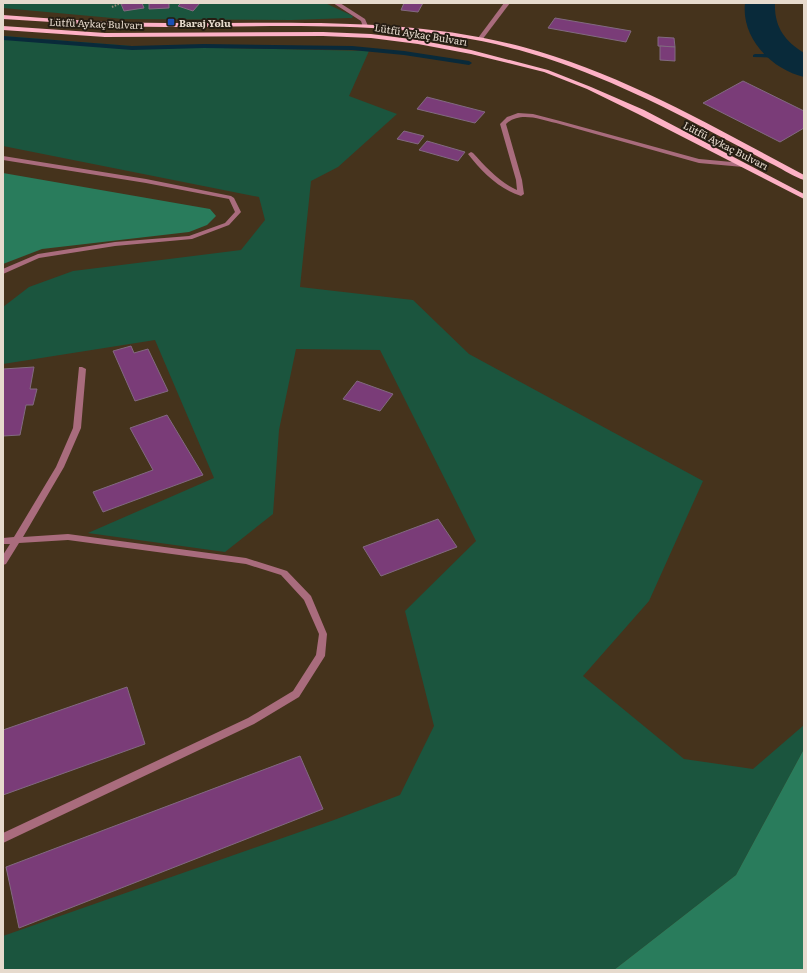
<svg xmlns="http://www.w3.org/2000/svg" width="807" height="973" font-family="Literata,serif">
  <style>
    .green { fill: #1b553e }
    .forest { fill: #297c5c }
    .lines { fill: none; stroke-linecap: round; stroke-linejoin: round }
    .stream { fill: #092a3a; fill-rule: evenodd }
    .river { fill: #092a3a; fill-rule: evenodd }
    .building { fill: #7a3c78; stroke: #826a80 }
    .path { stroke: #968775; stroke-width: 2; stroke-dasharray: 1.5 1.5; stroke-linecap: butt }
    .service { fill: #a96c7d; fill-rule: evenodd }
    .minor { fill: #a96c7d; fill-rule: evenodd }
    .primary { fill: #fdb1c5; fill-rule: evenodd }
    .transit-dot { fill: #1a4fb4; stroke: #251d13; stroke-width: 1.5 }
    .labels { text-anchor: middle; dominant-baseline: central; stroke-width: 4; stroke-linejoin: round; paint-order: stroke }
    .far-poi-label { font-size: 10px; font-weight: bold; fill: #e6dacd; stroke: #251d13; text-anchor: start }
    .far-street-label { font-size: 10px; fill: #e6dacd; stroke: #251d13 }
  </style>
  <rect width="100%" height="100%" fill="#45331c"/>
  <g class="green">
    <polygon points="3,3 325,3 353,16 352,18 349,18 291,20 123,19 3,8"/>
    <polygon points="3,36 131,46 369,51 349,96 397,114 338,167 311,181 300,287 413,300 469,354 703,481 649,601 583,676 684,759 753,769 804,725 804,749 736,875 614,970 3,970 3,936 334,820 400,795 434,726 405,611 476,541 380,350 296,349 279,430 273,514 225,552 88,533 214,478 155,340 3,364 3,307 29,287 73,271 241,250 265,220 259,197 3,146"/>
  </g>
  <g class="forest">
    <polygon points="3,173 210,209 216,216 207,225 189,232 42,249 3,264"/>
    <polygon points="804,749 804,970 614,970 736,875"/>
  </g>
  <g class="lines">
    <g class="stream">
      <polygon points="3,36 132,46 204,44 352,46 404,51 469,61 472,63 469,65 404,55 352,50 204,48 132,50 3,40"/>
      <polygon points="755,54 786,54 789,56 786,58 753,57 753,55"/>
    </g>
    <path class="river" d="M745 3H775C774 27 785 41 804 53V77C771 69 741 38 745 3Z"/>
  </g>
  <g class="building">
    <polygon points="128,3 142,3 144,8 124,11 121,4"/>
    <polygon points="149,3 169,3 169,8 149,9"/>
    <polygon points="181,3 200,3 193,11 178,6"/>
    <polygon points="404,3 423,3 418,12 401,10"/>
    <polygon points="555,18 631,31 626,42 548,28"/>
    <polygon points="658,37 674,38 675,47 658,46"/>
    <polygon points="660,46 675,47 675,61 660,60"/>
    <polygon points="743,81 804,111 804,128 780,142 703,103"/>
    <polygon points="427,97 485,112 475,123 417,109"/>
    <polygon points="404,131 424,136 418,144 397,139"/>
    <polygon points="427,141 465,152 458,161 419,150"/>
    <polygon points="131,346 134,353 148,349 168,391 135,401 113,351"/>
    <polygon points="34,367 30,389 37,389 33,405 26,405 20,435 3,436 3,369"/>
    <polygon points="357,381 393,394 380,411 343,399"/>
    <polygon points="167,415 203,475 103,512 93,492 153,470 130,428"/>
    <polygon points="438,519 457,547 381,576 363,547"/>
    <polygon points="127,687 145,744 3,795 3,730"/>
    <polygon points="300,756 323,809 19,928 6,867"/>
  </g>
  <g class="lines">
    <polyline class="path" points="112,7 121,3"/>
    <g class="service">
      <path d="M518 113 533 114 560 121 699 159 743 163 746 165 743 167 699 163 556 123C540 119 519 111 506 124L522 180 524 194 521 196C499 189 482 172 468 154L471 152 473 153C486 167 499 182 517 190L516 180 500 124 507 117Z"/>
      <polygon points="3,156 146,179 231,196 234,198 241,212 229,225 192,239 115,246 39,258 3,274 3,269 5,268 38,254 115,242 189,236 225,223 235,212 229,199 146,183 3,160"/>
      <polygon points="79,367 82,367 86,369 81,428 64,467 23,537 68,534 246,558 284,570 287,571 311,596 327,634 325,656 299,697 254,724 3,843 3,833 248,718 293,691 316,655 319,634 304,600 281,575 246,564 68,540 19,543 6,564 3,565 3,555 10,544 3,544 3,538 14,537 56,467 73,428"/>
    </g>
    <g class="minor">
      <polygon points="333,3 340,3 365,19 368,26 367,27 363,27 361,21"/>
      <polygon points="504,3 510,3 482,40 478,40 478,38"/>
    </g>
    <g class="primary">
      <path d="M3 15C57 19 111 23 166 23 285 24 407 16 523 47 623 74 714 127 804 175V180C794 177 784 170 774 165 757 156 740 147 723 138 658 103 591 70 519 50 405 19 283 27 166 27 111 27 57 22 3 19Z"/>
      <polygon points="3,26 105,33 323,32 371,34 418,40 471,50 548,70 591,87 644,110 804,194 804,199 638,114 587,89 544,72 471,54 418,44 371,38 323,36 105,37 3,30"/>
    </g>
  </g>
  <rect class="transit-dot" x="167" y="18" width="8" height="8" rx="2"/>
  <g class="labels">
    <g class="far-poi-label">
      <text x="179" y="22">Baraj Yolu</text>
    </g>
    <g class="far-street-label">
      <text transform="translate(96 23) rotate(2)">Lütfü Aykaç Bulvarı</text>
      <text transform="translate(421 34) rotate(9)">Lütfü Aykaç Bulvarı</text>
      <text transform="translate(726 145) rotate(27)">Lütfü Aykaç Bulvarı</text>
    </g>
  </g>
  <rect width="807" height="973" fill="none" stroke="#e6dacd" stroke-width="8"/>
</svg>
